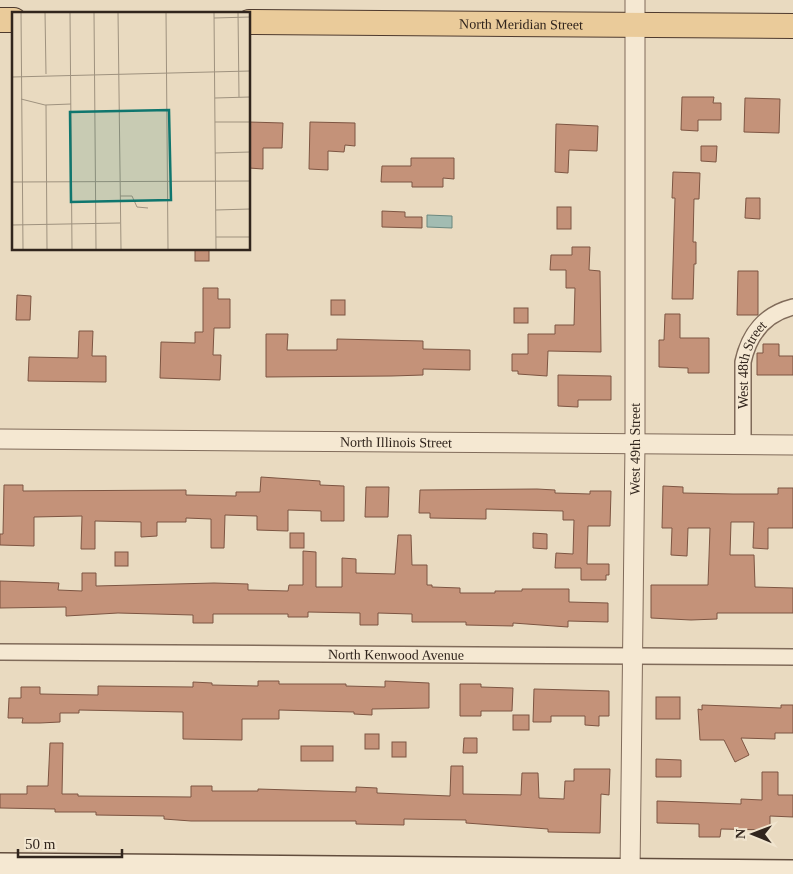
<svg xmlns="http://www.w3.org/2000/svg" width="793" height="874" font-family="Georgia,serif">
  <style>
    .water { fill: #a2bcb2; stroke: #6b887f }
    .building { fill: #c49279; stroke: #7d5542 }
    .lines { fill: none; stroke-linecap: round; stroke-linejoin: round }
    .minor-casing { stroke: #806b5a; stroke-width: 18 }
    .tertiary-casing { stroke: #806b5a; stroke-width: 21 }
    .secondary-casing { stroke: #624d3d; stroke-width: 24 }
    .primary-casing { stroke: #4e3a2e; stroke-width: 26 }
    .minor { stroke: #f5e8d2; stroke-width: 15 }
    .tertiary { stroke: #f5e8d2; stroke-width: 19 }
    .secondary { stroke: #f5e8d2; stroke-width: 21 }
    .primary { stroke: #eacb9a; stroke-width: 24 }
    .labels { text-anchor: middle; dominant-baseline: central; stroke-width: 4; stroke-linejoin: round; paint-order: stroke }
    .street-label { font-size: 14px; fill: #31251d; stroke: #f1e5cf }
    .inset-road { fill: none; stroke: #9f927f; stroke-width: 1 }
    .view { fill: #0f766e; fill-opacity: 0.15; stroke: #0f766e; stroke-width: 2.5 }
    .inset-edge { fill: none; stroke: #31251d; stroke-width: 2.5 }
  </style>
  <rect width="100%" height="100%" fill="#e9dac0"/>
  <polygon class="water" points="427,215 452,216 452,228 427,227"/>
  <g class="building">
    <polygon points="682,97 714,97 713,103 721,103 721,120 698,120 698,131 681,130"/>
    <polygon points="745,98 780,99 779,133 744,132"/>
    <polygon points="249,122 283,123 282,148 263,148 263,169 249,168"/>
    <polygon points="310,122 355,123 355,146 345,145 344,152 328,151 328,170 309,169"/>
    <polygon points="556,124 598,126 597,151 569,150 568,173 555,172"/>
    <polygon points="701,146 717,146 716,162 701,161"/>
    <polygon points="411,158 454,158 454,179 443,178 443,187 412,187 412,182 381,182 382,166 411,166"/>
    <polygon points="673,172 700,173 699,199 694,199 693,242 696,242 696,264 694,264 693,299 672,299 675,198 672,198"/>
    <polygon points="746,198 760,198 760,219 745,218"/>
    <rect x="557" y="207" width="14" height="22"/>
    <polygon points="382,211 405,212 405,217 422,217 422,228 382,227"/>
    <polygon points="572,247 590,247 589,270 600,271 601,352 548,351 547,376 518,374 518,371 512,371 512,354 528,354 528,334 555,334 555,325 574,325 575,288 566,288 566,270 550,270 551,255 572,255"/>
    <rect x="195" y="249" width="14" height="12"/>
    <polygon points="738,271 758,271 758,315 737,315"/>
    <polygon points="203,288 218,288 218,299 230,299 230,328 214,328 213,355 221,355 220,380 160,378 161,342 195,343 195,332 203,332"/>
    <polygon points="17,295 31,296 30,320 16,320"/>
    <rect x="331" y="300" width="14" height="15"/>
    <rect x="514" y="308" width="14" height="15"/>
    <polygon points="665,314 680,314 680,338 709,338 709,373 688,373 688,368 659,367 659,340 664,340"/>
    <polygon points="79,331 93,331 92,356 106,356 106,382 28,381 29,357 78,358"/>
    <polygon points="266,334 288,334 287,350 337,350 337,339 423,341 423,349 470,350 470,370 423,369 423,375 392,376 266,377"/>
    <polygon points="763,344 779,344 779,356 793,356 793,375 757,375 757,353 763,353"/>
    <polygon points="558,375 611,376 611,400 578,400 578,407 558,406"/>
    <polygon points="261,477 320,481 320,485 344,486 344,521 321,521 321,511 288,510 288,531 257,530 257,516 225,515 224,548 211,548 211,519 186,518 186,522 157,522 157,536 141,537 141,522 95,521 95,549 81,549 82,516 34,517 34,546 0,545 0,534 3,534 4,485 23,485 23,491 186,490 186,495 236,496 236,492 260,492"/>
    <polygon points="663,486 683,487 683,493 733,494 778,494 778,488 793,488 793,528 768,528 768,549 753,548 754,522 731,522 730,555 754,555 755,587 793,588 793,613 717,613 717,619 691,620 651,618 651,585 708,585 710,528 688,528 687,556 671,555 672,528 662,528"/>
    <polygon points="366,487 389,487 388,517 365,517"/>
    <polygon points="537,489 555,490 555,493 590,494 590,491 611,491 610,526 588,526 587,564 609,564 609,575 606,575 606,580 581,580 581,568 555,568 556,553 573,554 574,520 563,520 563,511 486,509 486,519 430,518 430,513 419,513 420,490"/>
    <rect x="290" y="533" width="14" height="15"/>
    <polygon points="533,533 547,534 547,549 533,548"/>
    <polygon points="398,535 411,535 412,565 427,565 427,585 432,585 432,587 460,588 460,593 495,593 495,591 522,591 522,589 569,589 569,602 608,603 608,622 568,621 568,627 513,623 513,626 466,625 466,622 412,622 412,614 378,613 378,625 360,625 360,613 308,612 308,617 288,617 288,614 213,614 213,623 193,623 193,615 118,613 66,616 66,607 0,608 0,581 59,583 58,590 82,591 82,573 96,573 96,586 214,583 248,584 248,590 288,591 289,585 303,585 303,551 316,552 316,587 342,587 342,558 356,559 356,573 395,574"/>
    <rect x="115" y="552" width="13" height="14"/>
    <polygon points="258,681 279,681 279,684 346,684 346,686 385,687 385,681 429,683 429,708 372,709 372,715 354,714 354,712 279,710 279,719 242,719 242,740 183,739 183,712 79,710 79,713 60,713 60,722 40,723 22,723 23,718 8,718 9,698 21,698 21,687 40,687 40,694 98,695 98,686 193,687 193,682 212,683 212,685 258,686"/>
    <polygon points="460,684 481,684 481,687 513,688 512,711 481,711 481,716 460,716"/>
    <polygon points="534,689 609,691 609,716 599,716 599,726 585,725 585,716 551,716 551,722 533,722"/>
    <rect x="656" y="697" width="24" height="22"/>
    <polygon points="702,705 781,708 781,705 793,705 793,733 775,733 775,739 741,738 749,755 735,762 724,740 700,740 698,709 702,710"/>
    <rect x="513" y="715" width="16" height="15"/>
    <rect x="365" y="734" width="14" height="15"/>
    <polygon points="464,738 477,738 477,753 463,753"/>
    <rect x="392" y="742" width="14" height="15"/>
    <polygon points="50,743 63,743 62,794 78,794 78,796 191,797 191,786 212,786 212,791 258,791 258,789 356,792 356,787 377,788 377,793 450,796 451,766 463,766 463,794 521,795 522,773 538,773 539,798 564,799 565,781 574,781 574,769 610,769 609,795 601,794 600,833 548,832 548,829 466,823 466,820 404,819 404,825 356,824 356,821 191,821 164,819 164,816 96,815 96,812 55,812 55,809 0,808 0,794 27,794 27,786 48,786"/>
    <rect x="301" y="746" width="32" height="15"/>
    <polygon points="656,759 681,760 681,777 656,777"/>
    <polygon points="762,772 778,772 778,795 793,795 793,817 770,816 770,830 721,829 720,837 699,837 699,824 657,823 657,801 741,804 741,799 762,800"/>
  </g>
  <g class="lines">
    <defs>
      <g id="minor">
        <path id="s1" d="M743 444V362C749 334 765 314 793 307"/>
        <path id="s2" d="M0 652 793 657"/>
      </g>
      <g id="tertiary">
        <path id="s3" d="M0 439 793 445"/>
        <path id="s4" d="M630 874 635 444V0"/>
      </g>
      <polyline id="secondary" points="0,864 793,871"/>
      <g id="primary">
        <polyline points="0,20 14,20"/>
        <path id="s5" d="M249 22 793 26"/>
      </g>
    </defs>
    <use href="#minor" class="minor-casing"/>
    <use href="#tertiary" class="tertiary-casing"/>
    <use href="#secondary" class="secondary-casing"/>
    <use href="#primary" class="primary-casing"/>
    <use href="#minor" class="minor"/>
    <use href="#tertiary" class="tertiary"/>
    <use href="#secondary" class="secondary"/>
    <use href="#primary" class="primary"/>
  </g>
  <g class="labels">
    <g class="street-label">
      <text stroke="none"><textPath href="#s5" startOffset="272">North Meridian Street</textPath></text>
      <text stroke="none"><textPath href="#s1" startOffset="81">West 48th Street</textPath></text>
      <text stroke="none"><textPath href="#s3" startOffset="396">North Illinois Street</textPath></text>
      <text stroke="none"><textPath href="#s4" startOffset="425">West 49th Street</textPath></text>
      <text stroke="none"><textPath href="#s2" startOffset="396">North Kenwood Avenue</textPath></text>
    </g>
  </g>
  <g transform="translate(12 12)">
    <rect width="238" height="238" fill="#e9dac0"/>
    <path class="inset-road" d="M9 0 11 237M33 0 34 62M58 0 60 237M82 0 84 237M106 0 109 237M154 0 156 237M202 0 204 237M226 0 227 85M202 6 238 5M0 65 238 59M203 86 238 85M9 87 33 93 59 92M34 93 35 237M203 110H238M203 141 238 140M0 170 238 169M108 184H120L125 195 136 196M204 198 238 197M0 213 108 211M204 225H238"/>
    <path class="view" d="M157 98 159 188 59 190 58 100Z"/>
    <rect width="238" height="238" class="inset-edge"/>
  </g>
  <g transform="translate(753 834) rotate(271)" stroke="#f1e5cf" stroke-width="4" paint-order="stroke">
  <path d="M0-4L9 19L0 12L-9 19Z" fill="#31251d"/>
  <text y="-8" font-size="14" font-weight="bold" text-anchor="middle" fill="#31251d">N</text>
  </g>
  <path d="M18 849v8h104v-8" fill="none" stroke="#31251d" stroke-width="2.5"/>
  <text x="25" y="849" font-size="15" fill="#31251d" stroke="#f1e5cf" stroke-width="4" paint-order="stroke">50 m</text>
</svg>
